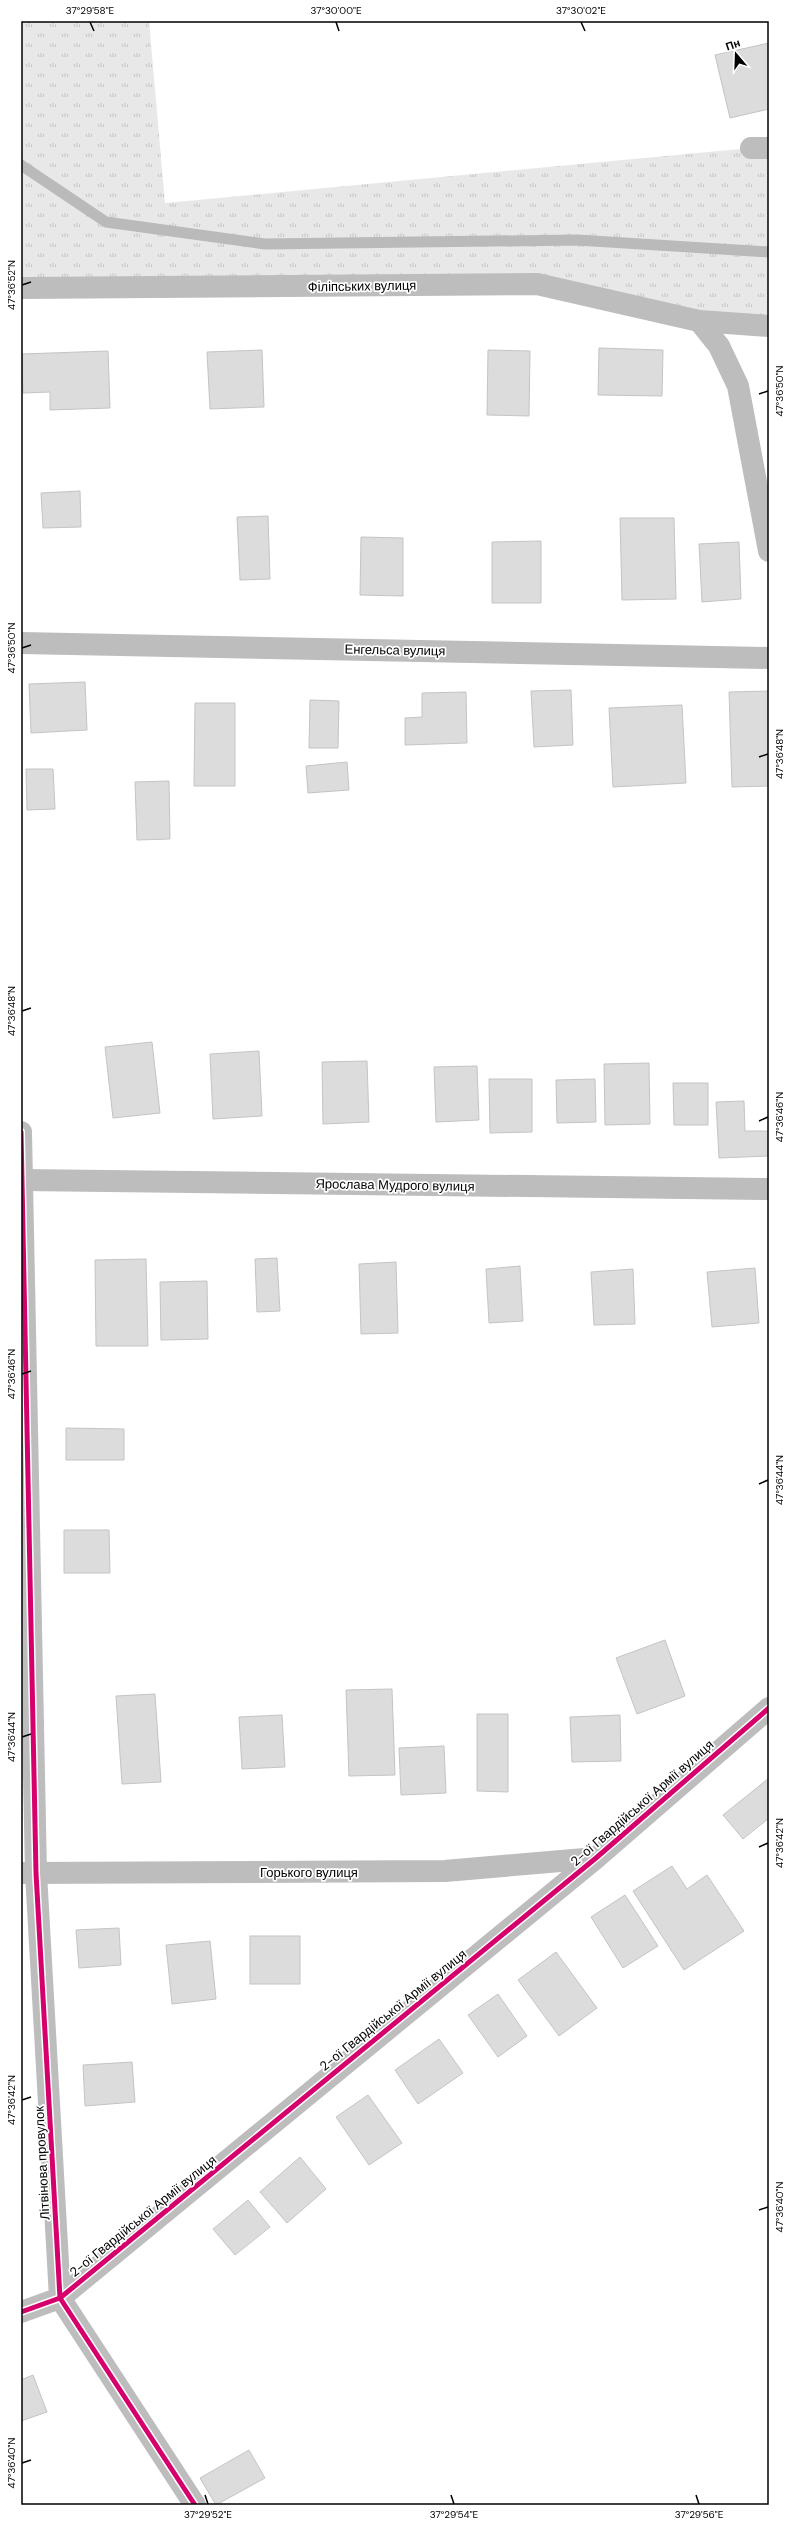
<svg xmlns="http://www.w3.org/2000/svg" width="790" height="2526" font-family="'DM Sans',sans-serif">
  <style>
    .grass { fill: url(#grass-tufts) }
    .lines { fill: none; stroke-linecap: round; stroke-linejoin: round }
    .stream { stroke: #bababa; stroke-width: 11 }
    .building { fill: #dcdcdc; stroke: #c4c4c4 }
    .street { stroke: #bdbdbd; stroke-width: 22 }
    .cycleway-casing { stroke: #fff; stroke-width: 8 }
    .cycleway { stroke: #d6006c; stroke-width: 5 }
    .ticks { fill: none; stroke: #000; stroke-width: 1.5 }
    .labels { text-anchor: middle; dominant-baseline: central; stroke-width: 3.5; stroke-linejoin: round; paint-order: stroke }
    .street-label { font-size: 13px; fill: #000; stroke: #fff }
    .neatline { fill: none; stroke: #000; stroke-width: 1.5 }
    .ticks-label { font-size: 10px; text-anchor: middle; fill: #000 }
  </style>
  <defs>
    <pattern id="grass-tufts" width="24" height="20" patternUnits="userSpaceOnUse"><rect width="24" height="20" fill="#e8e8e8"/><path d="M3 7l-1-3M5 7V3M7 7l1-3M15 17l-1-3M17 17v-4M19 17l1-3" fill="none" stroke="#c5c5c5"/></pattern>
  </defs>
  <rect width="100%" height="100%" fill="#fff"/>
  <polygon class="grass" points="21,21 149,21 165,203 751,148 769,148 769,326 537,284 21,288"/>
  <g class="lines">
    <polyline class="stream" points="21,165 106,222 265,244 577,240 769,252"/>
  </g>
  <g class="building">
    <polygon points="769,43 769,109 730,118 715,55"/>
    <polygon points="599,348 663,350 662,396 598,395"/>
    <polygon points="262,350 264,407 210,409 207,352"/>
    <polygon points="488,350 530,351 529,416 487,415"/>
    <polygon points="108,351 110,408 50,410 50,392 23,393 22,354"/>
    <polygon points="80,491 81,527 43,528 41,493"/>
    <polygon points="268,516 270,579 240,580 237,517"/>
    <polygon points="620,518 674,518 676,599 622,600"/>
    <polygon points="361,537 403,538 403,596 360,595"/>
    <polygon points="541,541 541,603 492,603 492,542"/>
    <polygon points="739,542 741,599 702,602 699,544"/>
    <polygon points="85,682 87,730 31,733 29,684"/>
    <polygon points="571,690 573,745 534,747 531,691"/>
    <polygon points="769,691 769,786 732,787 729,692"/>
    <polygon points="466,692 467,743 405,745 405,718 422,717 422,693"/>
    <polygon points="310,700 339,701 338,748 309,748"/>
    <polygon points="195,703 235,703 235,786 194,786"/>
    <polygon points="682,705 686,783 613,787 609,708"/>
    <polygon points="347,762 349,790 308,793 306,766"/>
    <polygon points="26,769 53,769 55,809 27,810"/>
    <polygon points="169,781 170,839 137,840 135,782"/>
    <polygon points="152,1042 160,1113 113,1118 105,1047"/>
    <polygon points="259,1051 262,1116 213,1119 210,1054"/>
    <polygon points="367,1061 369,1122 323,1124 322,1062"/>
    <polygon points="649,1063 650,1124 605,1125 604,1064"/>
    <polygon points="477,1066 479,1120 436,1122 434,1067"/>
    <polygon points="489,1079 532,1079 532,1132 490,1133"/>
    <polygon points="595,1079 596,1122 557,1123 556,1080"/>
    <polygon points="673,1083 708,1083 708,1125 674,1125"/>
    <polygon points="744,1101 745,1131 769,1131 769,1156 719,1158 716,1102"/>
    <polygon points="277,1258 280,1311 257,1312 255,1259"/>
    <polygon points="146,1259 148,1346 96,1346 95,1260"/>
    <polygon points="396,1262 398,1333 361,1334 359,1264"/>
    <polygon points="520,1266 523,1321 489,1323 486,1269"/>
    <polygon points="755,1268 759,1323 712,1327 707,1272"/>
    <polygon points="633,1269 635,1324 594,1325 591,1272"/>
    <polygon points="207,1281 208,1339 161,1340 160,1282"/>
    <polygon points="66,1428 124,1429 124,1460 66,1460"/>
    <polygon points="64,1530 109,1530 110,1573 64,1573"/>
    <polygon points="665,1640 685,1696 637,1714 616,1658"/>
    <polygon points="392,1689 395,1775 349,1776 346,1690"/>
    <polygon points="155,1694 161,1782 122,1784 116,1696"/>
    <polygon points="477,1714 508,1714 508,1792 477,1791"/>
    <polygon points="282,1715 285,1767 242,1769 239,1717"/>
    <polygon points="620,1715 621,1761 572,1762 570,1717"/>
    <polygon points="444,1746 446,1793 401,1795 399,1748"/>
    <polygon points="769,1778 769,1818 743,1839 723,1815"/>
    <polygon points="672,1866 687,1889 707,1875 744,1931 684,1970 633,1891"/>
    <polygon points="625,1895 658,1946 623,1968 591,1917"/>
    <polygon points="119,1928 121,1965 79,1968 76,1930"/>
    <rect x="250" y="1936" width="50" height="48"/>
    <polygon points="210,1941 216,1999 172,2004 166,1945"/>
    <polygon points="556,1952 597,2008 559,2036 518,1980"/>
    <polygon points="498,1994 527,2036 498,2057 468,2015"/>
    <polygon points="439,2039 463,2073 418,2104 395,2070"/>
    <polygon points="132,2062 135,2102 85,2106 83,2065"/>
    <polygon points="368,2095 402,2143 369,2165 336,2117"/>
    <polygon points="300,2157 326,2189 287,2223 260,2192"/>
    <polygon points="248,2200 270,2227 235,2255 213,2229"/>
    <polygon points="33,2375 47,2412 21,2421 21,2380"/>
    <polygon points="249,2450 265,2478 216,2505 200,2478"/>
  </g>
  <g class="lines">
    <g class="street">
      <polyline points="751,148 769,148"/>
      <polyline points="21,288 537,284 699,321 769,326"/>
      <polyline points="699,321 719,346 738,386 769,551"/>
      <polyline points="21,643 769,658"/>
      <polyline points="21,1132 36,1873 60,2298 195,2505"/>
      <polyline points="21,1180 769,1189"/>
      <polyline points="22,1873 445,1871 596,1858"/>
      <polyline points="21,2312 60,2298 596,1858 769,1708"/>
    </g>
    <defs>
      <g id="cycleway">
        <polyline points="21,1132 36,1873 60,2298 195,2505"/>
        <polyline points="21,2312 60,2298 596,1858 769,1708"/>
      </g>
    </defs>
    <use href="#cycleway" class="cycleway-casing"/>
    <use href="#cycleway" class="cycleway"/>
  </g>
  <path class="ticks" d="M90 22 94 31M336 22 339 31M581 22 585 31M22 285 31 282M759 394 768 391M22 648 31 645M759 757 768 754M22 1011 31 1008M759 1121 768 1117M22 1374 31 1371M759 1484 768 1480M22 1737 31 1734M759 1847 768 1843M22 2100 31 2097M759 2210 768 2207M22 2463 31 2460M205 2495 208 2504M451 2495 454 2504M696 2495 699 2504"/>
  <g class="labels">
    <g class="street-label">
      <text transform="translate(362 286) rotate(-1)">Філіпських вулиця</text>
      <text transform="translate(395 650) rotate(1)">Енгельса вулиця</text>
      <text transform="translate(395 1185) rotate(1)">Ярослава Мудрого вулиця</text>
      <text transform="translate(642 1803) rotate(-41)">2-ої Гвардійської Армії вулиця</text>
      <text x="309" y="1872">Горького вулиця</text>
      <text transform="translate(393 2010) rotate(-39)">2-ої Гвардійської Армії вулиця</text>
      <text transform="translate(42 2163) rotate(-93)">Літвінова провулок</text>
      <text transform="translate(143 2216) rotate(-39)">2-ої Гвардійської Армії вулиця</text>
    </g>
  </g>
  <rect width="790" height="2526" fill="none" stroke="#ffffff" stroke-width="44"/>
  <g transform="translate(736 54) rotate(341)" stroke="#ffffff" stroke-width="3" paint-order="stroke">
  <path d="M0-3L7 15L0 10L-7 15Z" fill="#000000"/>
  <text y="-6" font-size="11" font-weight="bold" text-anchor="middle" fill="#000000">Пн</text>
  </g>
  <rect x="22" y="22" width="746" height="2482" class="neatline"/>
  <g class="ticks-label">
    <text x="90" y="14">37°29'58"E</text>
    <text x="336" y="14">37°30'00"E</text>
    <text x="581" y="14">37°30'02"E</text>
    <text transform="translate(11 285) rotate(-90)" y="4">47°36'52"N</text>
    <text transform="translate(779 391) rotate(-90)" y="4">47°36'50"N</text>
    <text transform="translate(11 648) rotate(-90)" y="4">47°36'50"N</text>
    <text transform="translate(779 754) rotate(-90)" y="4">47°36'48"N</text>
    <text transform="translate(11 1011) rotate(-90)" y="4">47°36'48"N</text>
    <text transform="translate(779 1117) rotate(-90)" y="4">47°36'46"N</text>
    <text transform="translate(11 1374) rotate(-90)" y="4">47°36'46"N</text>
    <text transform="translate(779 1480) rotate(-90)" y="4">47°36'44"N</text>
    <text transform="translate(11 1737) rotate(-90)" y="4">47°36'44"N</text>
    <text transform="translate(779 1843) rotate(-90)" y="4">47°36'42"N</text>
    <text transform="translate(11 2100) rotate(-90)" y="4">47°36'42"N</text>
    <text transform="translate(779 2207) rotate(-90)" y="4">47°36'40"N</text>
    <text transform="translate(11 2463) rotate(-90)" y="4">47°36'40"N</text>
    <text x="208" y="2518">37°29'52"E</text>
    <text x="454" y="2518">37°29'54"E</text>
    <text x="699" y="2518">37°29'56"E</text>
  </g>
</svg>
